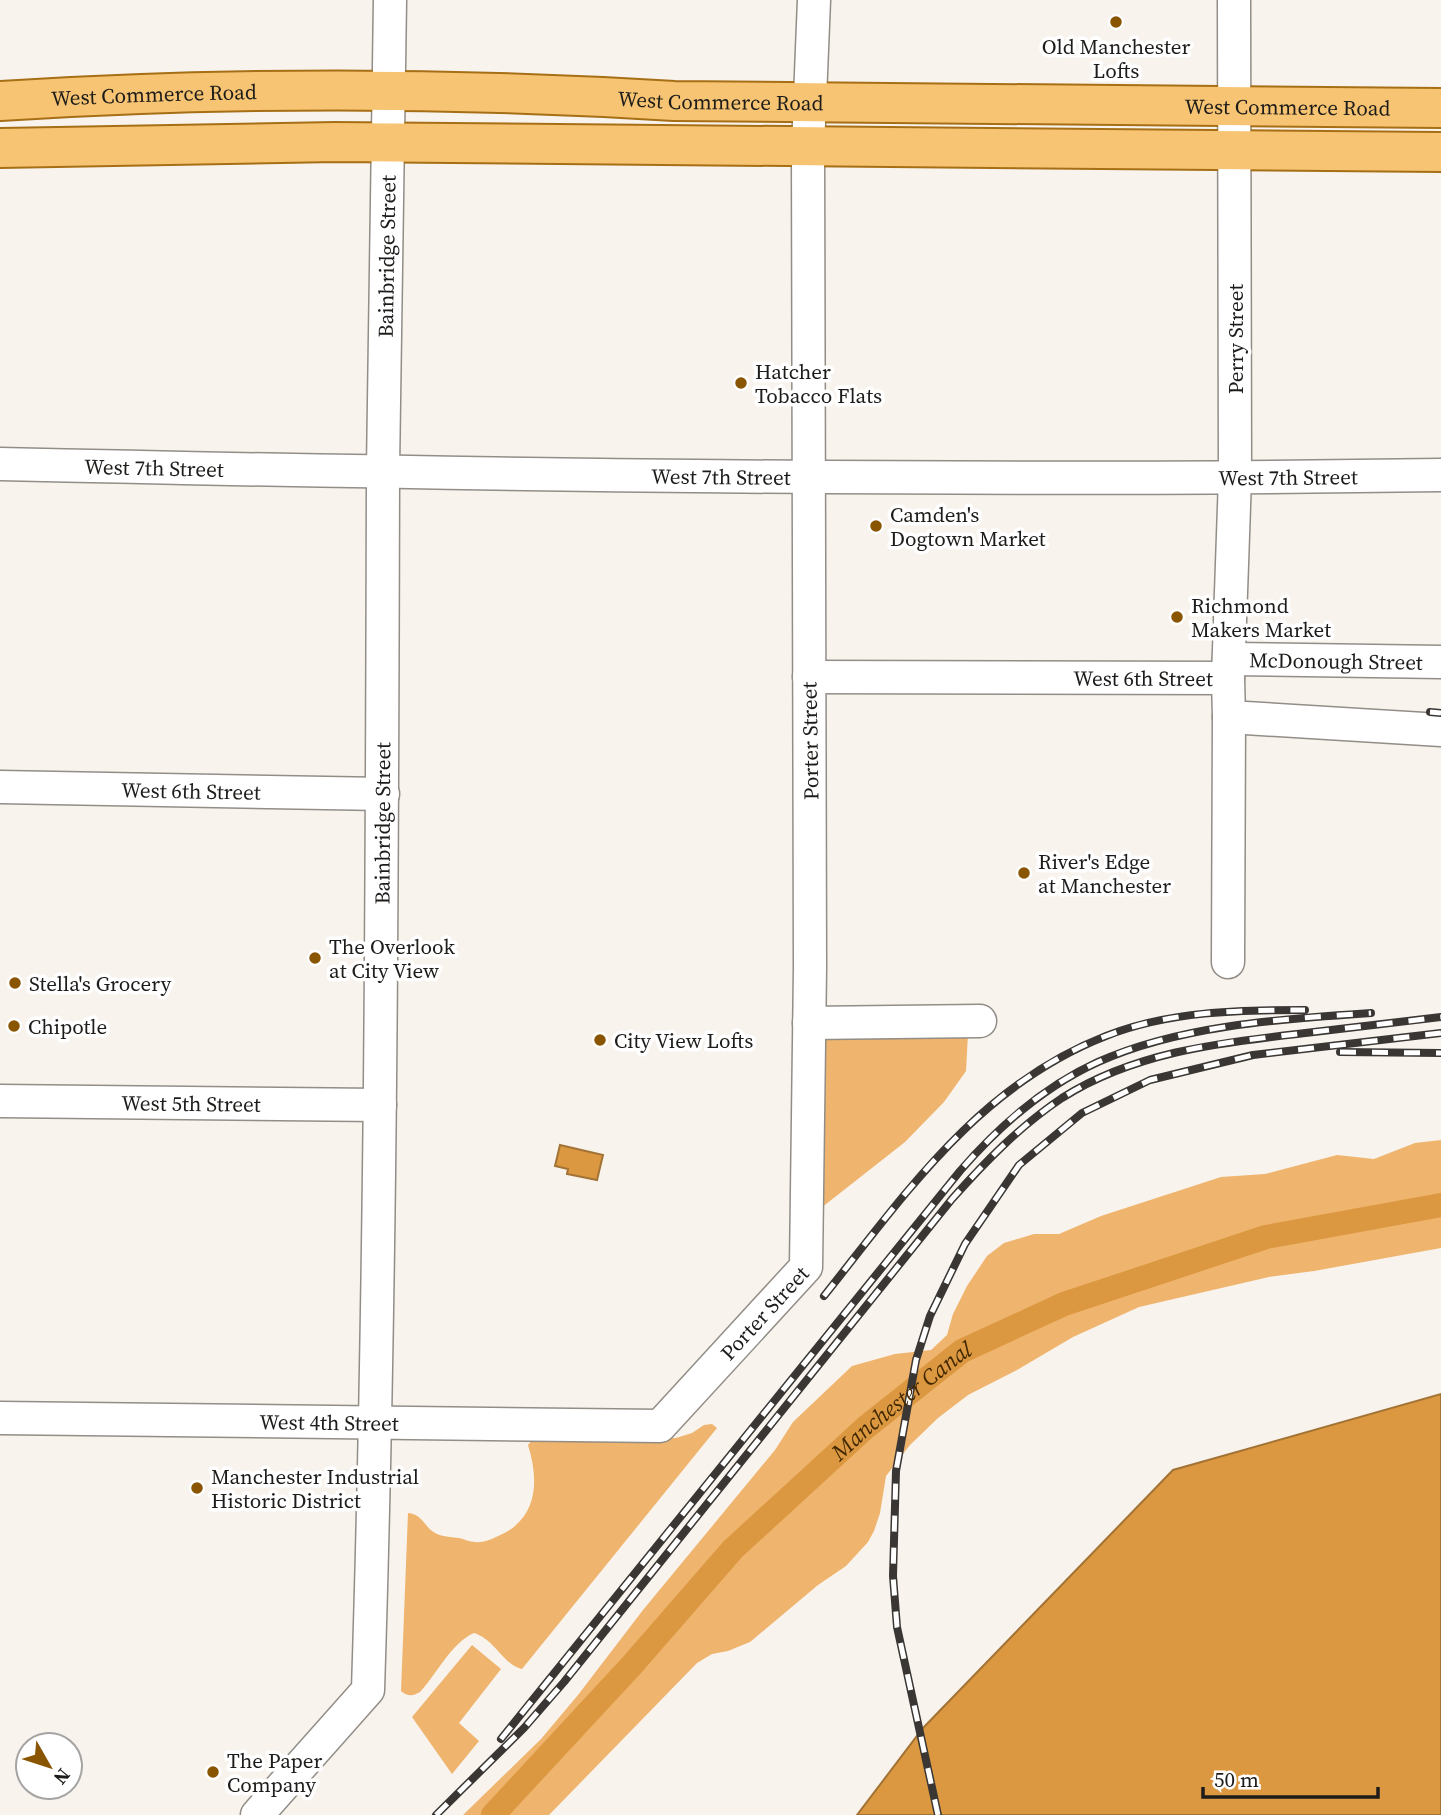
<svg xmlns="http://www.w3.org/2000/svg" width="1441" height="1815" font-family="'Source Serif 4',serif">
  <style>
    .green { fill: #efb46d }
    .water { fill: #db9840; stroke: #a27335; stroke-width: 2 }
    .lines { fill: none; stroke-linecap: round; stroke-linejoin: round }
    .canal { stroke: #db9840; stroke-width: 24 }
    .minor-casing { stroke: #928d87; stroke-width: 35 }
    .major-casing { stroke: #a66f16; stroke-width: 42 }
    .minor { stroke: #fff; stroke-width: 32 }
    .major { stroke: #f6c472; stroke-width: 38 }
    .rail-casing { stroke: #393634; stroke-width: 8 }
    .rail { stroke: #fff; stroke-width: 5; stroke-dasharray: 16; stroke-linecap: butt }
    .poi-dot { fill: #895500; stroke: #fff; stroke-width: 2.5 }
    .labels { text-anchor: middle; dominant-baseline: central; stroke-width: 7; stroke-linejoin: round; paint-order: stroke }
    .poi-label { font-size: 21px; fill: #1e1c1a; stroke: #fff; text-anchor: start }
    .street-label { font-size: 21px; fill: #1e1c1a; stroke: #fff }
    .water-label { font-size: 23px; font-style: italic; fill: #422801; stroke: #fff }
  </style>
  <rect width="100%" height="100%" fill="#f9f3ed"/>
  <g class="green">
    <polygon points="968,1034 966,1071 944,1102 905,1142 821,1208 825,1038"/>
    <polygon points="1441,1140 1441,1248 1314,1271 1269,1277 1139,1307 1073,1337 1017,1370 968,1395 938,1418 910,1445 886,1476 880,1513 874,1531 868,1542 846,1566 818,1585 750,1642 728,1651 712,1654 697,1663 549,1815 463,1815 541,1739 578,1695 643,1610 775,1450 793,1422 852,1366 895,1354 931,1350 947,1335 953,1314 967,1286 987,1256 1004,1243 1034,1234 1059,1234 1101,1216 1221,1177 1265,1174 1337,1155 1374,1159 1415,1143"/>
    <path d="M712 1424 717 1428 522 1669C503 1665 496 1640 474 1633 451 1643 437 1674 420 1692 413 1696 408 1697 401 1691L408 1513C423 1514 425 1529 437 1534 444 1537 452 1537 459 1538 464 1539 470 1542 475 1542 482 1543 490 1540 496 1537 537 1521 540 1483 528 1445L532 1440 676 1438 692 1433 704 1425Z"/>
    <polygon points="472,1645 501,1669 459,1723 479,1741 452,1774 412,1717"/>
  </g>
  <g class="water">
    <polygon points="560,1145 603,1155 597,1180 567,1174 568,1169 555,1166"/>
    <polygon points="1441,1394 1441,1815 857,1815 923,1728 1173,1470"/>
  </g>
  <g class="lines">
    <path class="canal" id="s1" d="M493 1815 632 1665 733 1549 865 1428 962 1351 1064 1304 1266 1237 1441 1205"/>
    <defs>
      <g id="minor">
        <path id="s2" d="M0 464C480 475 961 482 1441 475"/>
        <path id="s3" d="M1229 659 1441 662"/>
        <path id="s4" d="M809 677 1228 678 1229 717 1441 730"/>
        <polyline points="1228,678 1235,478 1234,0"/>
        <path id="s5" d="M0 787 383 794"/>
        <polyline points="1228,962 1229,717"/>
        <polyline points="809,1023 980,1021"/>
        <path id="s6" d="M0 1101 380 1105"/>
        <path id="s7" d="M0 1418 660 1426 806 1267 810 968 808 147 814 0"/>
        <path id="s8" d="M257 1815 368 1690C381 1285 382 880 383 476 384 317 389 158 390 0"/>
      </g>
      <g id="major">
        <path id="s9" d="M0 101C224 87 450 87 674 101L1441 108"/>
        <polyline points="0,148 335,142 1441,152"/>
      </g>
    </defs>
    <use href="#minor" class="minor-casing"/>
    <use href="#major" class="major-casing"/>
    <use href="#minor" class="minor"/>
    <use href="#major" class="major"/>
    <defs>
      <g id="rail">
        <polyline points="1430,712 1441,713"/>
        <polyline points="1340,1052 1441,1053"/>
        <path d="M824 1296C906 1193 978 1086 1106 1036 1169 1011 1239 1010 1305 1010"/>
        <path d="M501 1739 960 1171C999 1126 1043 1087 1098 1062 1180 1025 1282 1019 1371 1013"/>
        <path d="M436 1815 524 1728 564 1682 952 1199C986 1161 1020 1126 1062 1098 1133 1053 1216 1043 1297 1034 1345 1028 1393 1023 1441 1017"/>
        <polyline points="938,1815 897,1627 893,1576 896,1471 916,1360 930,1316 965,1244 1019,1165 1082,1113 1150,1080 1253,1055 1441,1033"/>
      </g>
    </defs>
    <use href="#rail" class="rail-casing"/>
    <use href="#rail" class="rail"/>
  </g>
  <g class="poi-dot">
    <circle cx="1116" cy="22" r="7"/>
    <circle cx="741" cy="383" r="7"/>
    <circle cx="876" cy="526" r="7"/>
    <circle cx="1177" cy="617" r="7"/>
    <circle cx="1024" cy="873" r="7"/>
    <circle cx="315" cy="958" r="7"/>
    <circle cx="15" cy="983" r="7"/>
    <circle cx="14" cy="1026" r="7"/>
    <circle cx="600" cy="1040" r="7"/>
    <circle cx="197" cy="1488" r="7"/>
    <circle cx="213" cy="1772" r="7"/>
  </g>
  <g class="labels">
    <g class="poi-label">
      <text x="1116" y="46" text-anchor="middle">Old Manchester<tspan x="1116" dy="24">Lofts</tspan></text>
      <text x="755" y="371">Hatcher<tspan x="755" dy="24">Tobacco Flats</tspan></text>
      <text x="890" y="514">Camden's<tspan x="890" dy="24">Dogtown Market</tspan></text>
      <text x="1191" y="605">Richmond<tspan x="1191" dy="24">Makers Market</tspan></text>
      <text x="1038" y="861">River's Edge<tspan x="1038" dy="24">at Manchester</tspan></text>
      <text x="329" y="946">The Overlook<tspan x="329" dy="24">at City View</tspan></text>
      <text x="29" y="983">Stella's Grocery</text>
      <text x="28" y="1026">Chipotle</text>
      <text x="614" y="1040">City View Lofts</text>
      <text x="211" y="1476">Manchester Industrial<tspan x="211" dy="24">Historic District</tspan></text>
      <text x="227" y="1760">The Paper<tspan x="227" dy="24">Company</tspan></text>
    </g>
    <g class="street-label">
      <text stroke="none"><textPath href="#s9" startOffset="154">West Commerce Road</textPath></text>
      <text stroke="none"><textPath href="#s9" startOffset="721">West Commerce Road</textPath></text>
      <text stroke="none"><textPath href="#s9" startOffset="1288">West Commerce Road</textPath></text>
      <text stroke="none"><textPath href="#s8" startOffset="1601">Bainbridge Street</textPath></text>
      <text transform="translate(1235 339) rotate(-90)">Perry Street</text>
      <text stroke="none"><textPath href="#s2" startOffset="154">West 7th Street</textPath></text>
      <text stroke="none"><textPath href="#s2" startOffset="721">West 7th Street</textPath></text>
      <text stroke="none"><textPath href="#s2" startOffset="1288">West 7th Street</textPath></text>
      <text stroke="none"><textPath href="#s3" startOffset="107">McDonough Street</textPath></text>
      <text stroke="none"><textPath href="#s4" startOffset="334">West 6th Street</textPath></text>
      <text transform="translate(810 741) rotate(-91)">Porter Street</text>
      <text stroke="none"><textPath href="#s5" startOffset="191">West 6th Street</textPath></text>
      <text stroke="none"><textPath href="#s8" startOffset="1034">Bainbridge Street</textPath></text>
      <text stroke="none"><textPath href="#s6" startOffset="191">West 5th Street</textPath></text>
      <text stroke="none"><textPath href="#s7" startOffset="814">Porter Street</textPath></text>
      <text stroke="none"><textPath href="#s7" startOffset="329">West 4th Street</textPath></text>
    </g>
    <g class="water-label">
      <text stroke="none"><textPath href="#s1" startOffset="583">Manchester Canal</textPath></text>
    </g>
  </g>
  <g transform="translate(49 1766) rotate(129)"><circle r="33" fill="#ffffff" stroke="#a5a4a3" stroke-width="2"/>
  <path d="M0-5L12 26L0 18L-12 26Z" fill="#895500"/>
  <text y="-10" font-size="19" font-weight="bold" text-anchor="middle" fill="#1e1c1a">N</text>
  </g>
  <path d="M1203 1787v10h175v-10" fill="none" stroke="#1e1c1a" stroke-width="3.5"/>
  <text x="1214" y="1787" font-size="21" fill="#1e1c1a" stroke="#ffffff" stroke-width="5" paint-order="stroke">50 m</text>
</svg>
